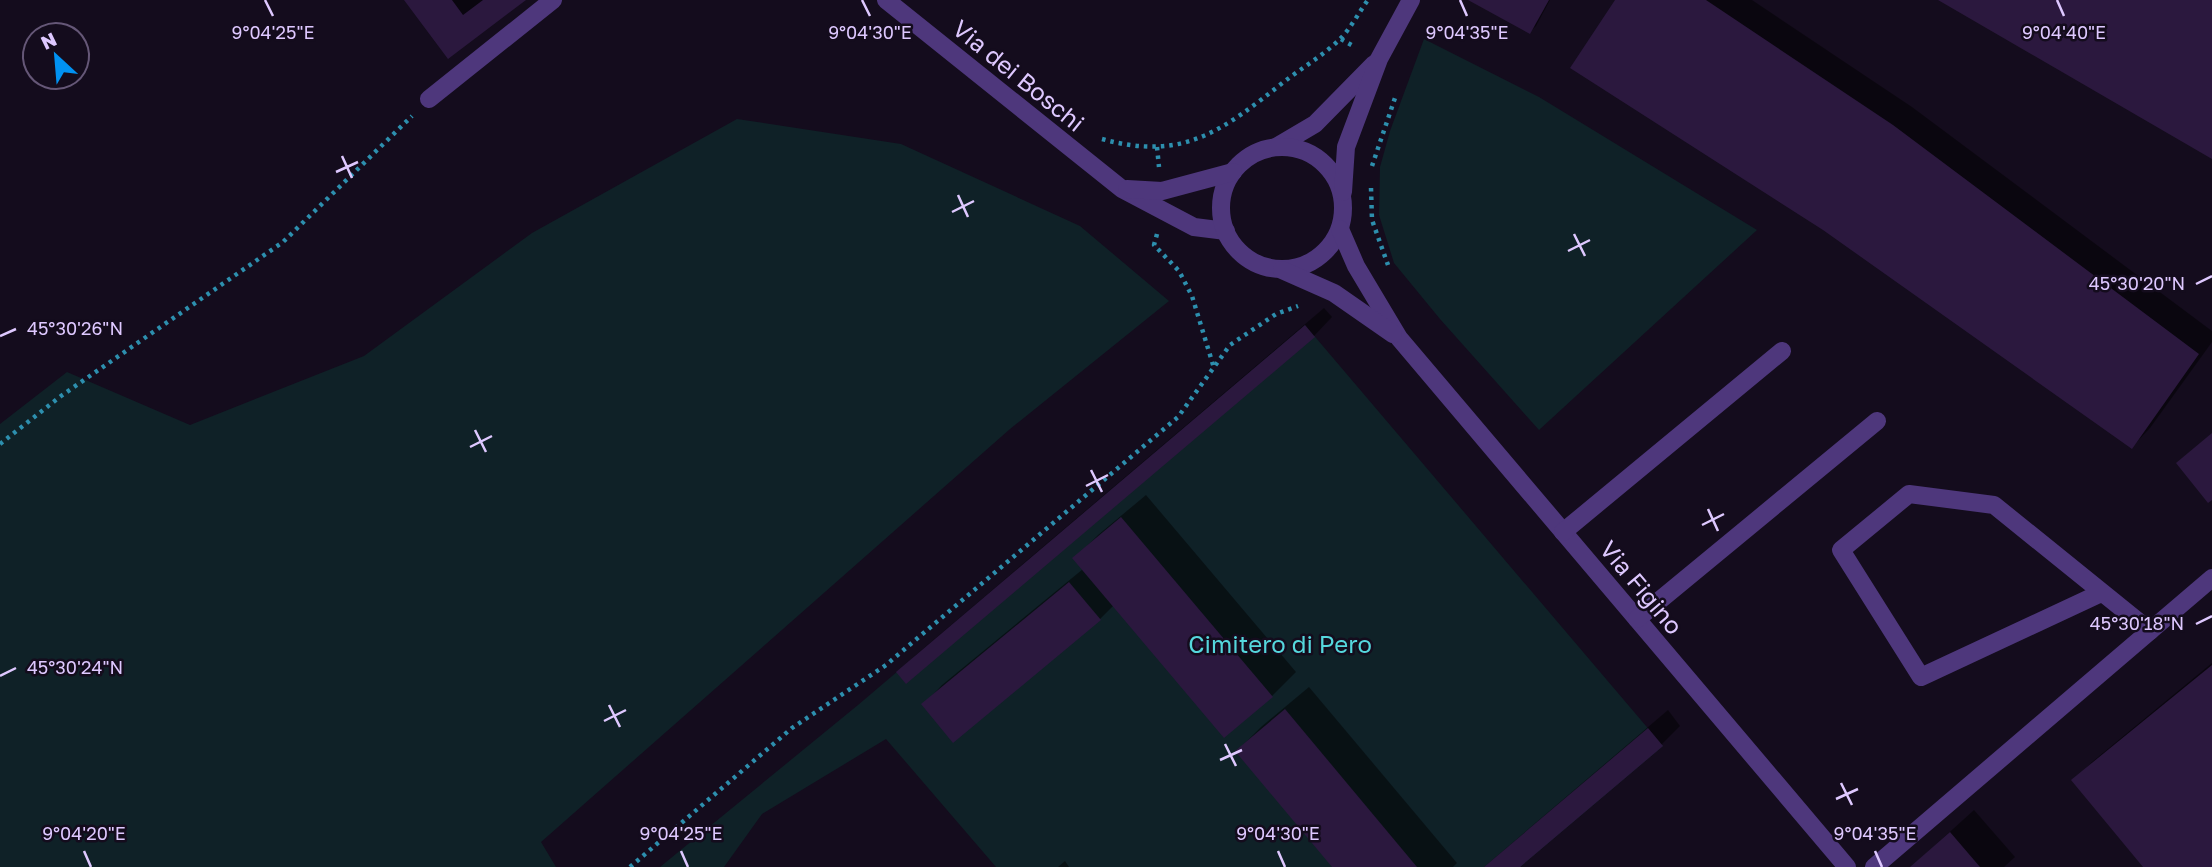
<svg xmlns="http://www.w3.org/2000/svg" width="2212" height="867" font-family="'Golos Text',sans-serif">
  <style>
    .green { fill: #0f2127 }
    .shadow { fill: #0007 }
    .building { fill: #2b183e }
    .lines { fill: none; stroke-linecap: round; stroke-linejoin: round }
    .path { stroke: #2d8fae; stroke-width: 4.5; stroke-dasharray: 3.5 5; stroke-linecap: butt }
    .minor { stroke: #4e377c; stroke-width: 18 }
    .ticks { fill: none; stroke: #dec8ff; stroke-width: 2.5 }
    .labels { text-anchor: middle; dominant-baseline: central; stroke-width: 5; stroke-linejoin: round; paint-order: stroke }
    .street-label { font-size: 24px; fill: #dec8ff; stroke: #140c1d }
    .park-label { font-size: 24px; fill: #55d7dd; stroke: #140c1d }
    .ticks-label { font-size: 18px; text-anchor: middle; fill: #dec8ff; stroke: #140c1d; stroke-width: 5; stroke-linejoin: round; paint-order: stroke }
  </style>
  <rect width="100%" height="100%" fill="#140c1d"/>
  <g class="green">
    <polygon points="1424,39 1539,97 1757,230 1539,430 1440,319 1394,263 1379,215 1380,167 1390,131"/>
    <polygon points="737,119 901,144 1080,226 1169,301 1010,429 541,842 556,867 0,867 0,424 67,372 190,425 364,356 532,233"/>
    <polygon points="1305,325 1663,746 1520,867 996,867 886,739 762,814 724,867 660,867 858,705"/>
  </g>
  <g class="shadow">
    <polygon points="406,0 523,0 449,57"/>
    <polygon points="1471,0 1550,0 1536,26 1530,32"/>
    <polygon points="1617,0 1752,0 1912,107 2212,331 2212,342 2150,428 2132,447"/>
    <polygon points="1324,308 1332,317 1314,336 899,672 917,654"/>
    <polygon points="1146,495 1296,672 1272,696 1224,736 1114,605 1100,619 924,704 942,685 1083,569 1075,558 1098,535"/>
    <polygon points="2212,663 2212,867 2145,867 2074,781 2092,762"/>
    <polygon points="1309,687 1457,863 1453,867 1335,867 1237,751 1261,727"/>
    <polygon points="1668,710 1680,726 1662,744 1517,867 1484,867"/>
    <polygon points="1974,810 2015,857 2004,867 1911,867"/>
    <polygon points="1065,861 1069,867 1058,867"/>
  </g>
  <g class="building">
    <polygon points="404,0 452,0 463,15 483,0 526,0 448,59"/>
    <polygon points="1468,0 1549,0 1530,34"/>
    <polygon points="1615,0 1706,0 1893,125 2199,354 2132,449 1823,230 1570,68"/>
    <polygon points="1938,0 2212,0 2212,159"/>
    <polygon points="1305,325 1315,337 906,684 896,672"/>
    <polygon points="2212,433 2212,500 2208,503 2176,463"/>
    <polygon points="1121,517 1273,697 1224,738 1072,558"/>
    <polygon points="1069,582 1101,620 953,743 921,704"/>
    <polygon points="2212,665 2212,867 2143,867 2071,780"/>
    <polygon points="1285,709 1417,867 1332,867 1235,751"/>
    <polygon points="1648,728 1663,746 1520,867 1484,867"/>
    <polygon points="1950,832 1980,867 1910,867"/>
  </g>
  <g class="lines">
    <g class="path">
      <polyline points="1341,39 1355,47"/>
      <path d="M1102 139C1184 162 1223 130 1285 81 1302 68 1325 54 1340 39 1351 28 1359 12 1368 0"/>
      <polyline points="1157,147 1159,167"/>
      <polyline points="1372,166 1396,95"/>
      <polyline points="1371,188 1372,220 1388,265"/>
      <polyline points="1157,234 1154,245 1179,271 1192,296 1214,368"/>
      <polyline points="0,444 61,396 283,242 412,116"/>
      <polyline points="630,867 792,728 886,665 1178,417 1230,345 1276,314 1298,306"/>
    </g>
    <g class="minor">
      <polyline points="886,0 1122,189 1194,227 1226,231"/>
      <polyline points="429,99 553,0"/>
      <polyline points="1276,147 1315,124 1374,64"/>
      <circle cx="1282" cy="208" r="61"/>
      <polyline points="1127,189 1162,191 1233,172"/>
      <polyline points="1343,192 1346,147 1379,59 1411,0"/>
      <polyline points="1340,229 1356,266 1399,338 1847,867"/>
      <polyline points="1282,270 1334,293 1393,334"/>
      <polyline points="1563,532 1782,351"/>
      <polyline points="2101,593 1921,677 1841,550 1909,494 1994,505 2150,631"/>
      <polyline points="1637,619 1877,421"/>
      <polyline points="1874,867 2212,578"/>
    </g>
  </g>
  <path class="ticks" d="M265 0 273 16M862 0 870 16M1460 0 1467 16M2057 0 2064 16M342 156 352 178M336 172 358 162M958 195 968 217M952 212 974 201M1574 234 1585 256M1568 251 1590 240M2196 284 2212 276M0 336 16 329M475 430 486 452M470 447 492 436M1091 470 1102 492M1086 486 1108 475M1708 509 1718 531M1702 525 1724 514M2196 624 2212 616M0 676 16 668M609 705 620 727M604 721 626 710M1225 744 1236 766M1220 760 1242 750M1841 783 1852 805M1836 799 1858 789M84 851 91 867M681 851 688 867M1278 851 1285 867M1875 851 1882 867"/>
  <g class="labels">
    <g class="street-label">
      <text transform="translate(1019 75) rotate(39)">Via dei Boschi</text>
      <text transform="translate(1642 587) rotate(50)">Via Figino</text>
    </g>
    <g class="park-label">
      <text x="1280" y="643">Cimitero di Pero</text>
    </g>
  </g>
  <g class="ticks-label">
    <text x="1467" y="39">9°04'35"E</text>
    <text x="273" y="39">9°04'25"E</text>
    <text x="870" y="39">9°04'30"E</text>
    <text x="2064" y="39">9°04'40"E</text>
    <text x="2137" y="290">45°30'20"N</text>
    <text x="75" y="335">45°30'26"N</text>
    <text x="2137" y="630">45°30'18"N</text>
    <text x="75" y="674">45°30'24"N</text>
    <text x="84" y="840">9°04'20"E</text>
    <text x="681" y="840">9°04'25"E</text>
    <text x="1278" y="840">9°04'30"E</text>
    <text x="1875" y="840">9°04'35"E</text>
  </g>
  <g transform="translate(56 56) rotate(334)"><circle r="33" fill="#140c1d" stroke="#655777" stroke-width="2"/>
  <path d="M0-5L12 26L0 18L-12 26Z" fill="#0192f2"/>
  <text y="-10" font-size="19" font-weight="bold" text-anchor="middle" fill="#dec8ff">N</text>
  </g>
</svg>
